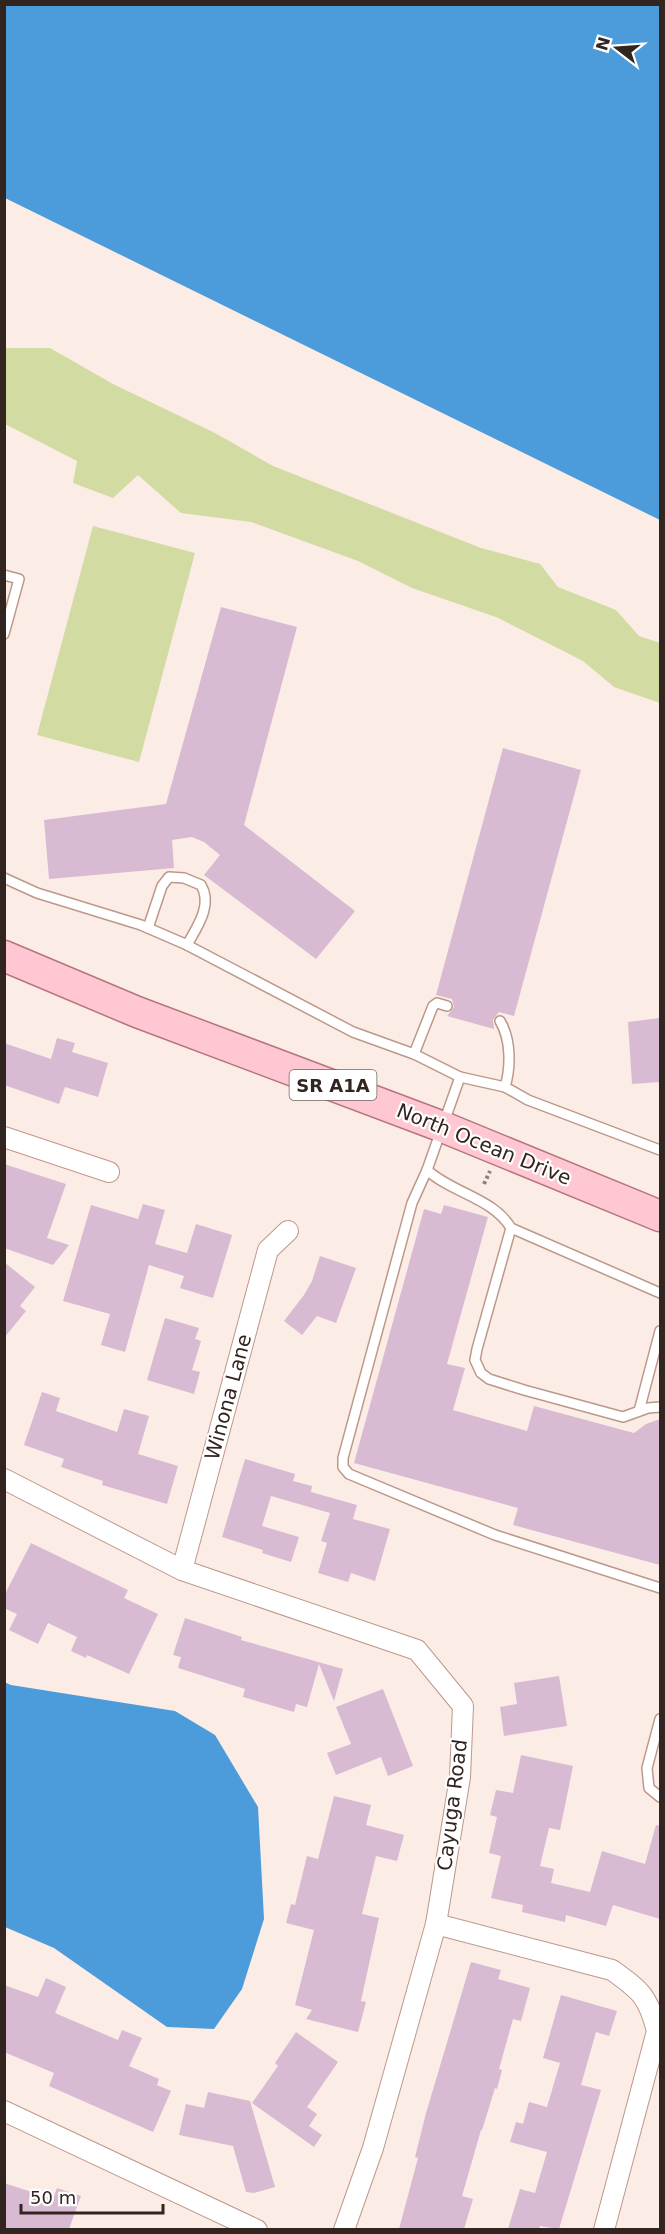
<svg xmlns="http://www.w3.org/2000/svg" width="665" height="2234" font-family="'DejaVu Sans',sans-serif">
  <style>
    .green { fill: #d2dba1 }
    .water { fill: #4c9cdc }
    .building { fill: #d9bad3 }
    .lines { fill: none; stroke-linecap: round; stroke-linejoin: round }
    .lane-casing { stroke: #bd988a; stroke-width: 12 }
    .street-casing { stroke: #bd988a; stroke-width: 22 }
    .primary-casing { stroke: #b6757e; stroke-width: 33 }
    .path { stroke: #8e7f79; stroke-width: 4; stroke-dasharray: 3 3; stroke-linecap: butt }
    .lane { stroke: #fff; stroke-width: 9 }
    .street { stroke: #fff; stroke-width: 20 }
    .primary { stroke: #fec7d1; stroke-width: 30 }
    .labels { text-anchor: middle; dominant-baseline: central; stroke-width: 4.5; stroke-linejoin: round; paint-order: stroke }
    .shield { fill: #fff; stroke: #706662; stroke-width: 1.5 }
    .shield-label { font-size: 18px; font-weight: bold; fill: #32241e }
    .street-label { font-size: 20px; fill: #32241e; stroke: #fff }
  </style>
  <rect width="100%" height="100%" fill="#fcece6"/>
  <g class="green">
    <polygon points="4,348 50,348 113,384 215,433 273,466 481,548 540,564 558,587 616,610 639,636 660,643 660,703 614,687 583,661 496,617 412,588 358,561 251,522 181,513 138,475 113,498 73,483 77,461 5,424"/>
    <polygon points="93,526 195,553 139,762 37,735"/>
  </g>
  <g class="water">
    <polygon points="4,5 660,5 660,520 5,198"/>
    <polygon points="4,1682 11,1685 175,1711 215,1735 258,1807 264,1919 242,1989 214,2029 167,2027 54,1948 5,1927"/>
  </g>
  <g class="building">
    <polygon points="221,607 297,627 244,825 355,911 316,959 204,875 220,855 204,842 192,837 172,840 174,868 49,879 44,820 166,804"/>
    <polygon points="503,748 581,770 514,1016 499,1012 493,1020 494,1029 447,1016 454,1007 452,999 436,995"/>
    <polygon points="660,1018 660,1082 632,1084 628,1022"/>
    <polygon points="57,1038 75,1043 72,1052 108,1063 98,1097 65,1087 59,1104 4,1085 4,1043 51,1059"/>
    <polygon points="4,1164 66,1184 47,1238 69,1245 53,1265 4,1248"/>
    <polygon points="143,1204 165,1210 155,1244 187,1253 196,1224 232,1235 213,1298 180,1288 184,1276 149,1265 125,1352 101,1345 110,1314 63,1301 91,1205 138,1219"/>
    <polygon points="444,1205 488,1217 447,1364 465,1368 453,1410 527,1431 534,1406 634,1433 646,1424 660,1419 660,1565 513,1525 518,1508 354,1463 424,1209 441,1214"/>
    <polygon points="320,1256 356,1268 336,1323 317,1316 302,1335 284,1321 304,1295 312,1281"/>
    <polygon points="4,1262 35,1287 20,1306 26,1311 4,1338"/>
    <polygon points="165,1318 199,1328 195,1339 201,1341 192,1370 200,1372 194,1394 147,1380"/>
    <polygon points="42,1392 60,1398 56,1411 117,1432 124,1409 149,1416 138,1454 178,1466 167,1504 102,1485 103,1481 61,1467 64,1459 24,1445"/>
    <polygon points="245,1459 295,1474 293,1481 312,1486 311,1492 357,1505 353,1519 390,1529 375,1581 351,1573 348,1582 318,1573 327,1543 321,1541 330,1513 271,1496 262,1526 299,1537 291,1562 262,1553 263,1550 222,1537"/>
    <polygon points="31,1543 128,1590 124,1598 158,1614 129,1674 87,1655 86,1658 71,1651 77,1637 48,1623 38,1644 9,1630 17,1614 4,1608 4,1596"/>
    <polygon points="185,1618 242,1637 241,1640 343,1669 334,1701 319,1664 307,1707 296,1704 294,1712 243,1697 245,1689 178,1668 181,1657 173,1655"/>
    <polygon points="559,1676 567,1726 504,1736 500,1707 517,1704 514,1683"/>
    <polygon points="383,1689 413,1766 388,1776 381,1757 336,1775 327,1753 351,1744 336,1707"/>
    <polygon points="521,1755 573,1766 560,1830 549,1828 540,1866 554,1869 551,1883 590,1892 602,1851 645,1864 656,1825 660,1826 660,1919 613,1905 606,1926 566,1915 565,1922 522,1912 523,1905 491,1898 501,1856 489,1853 497,1817 490,1815 496,1790 513,1793"/>
    <polygon points="334,1796 371,1805 366,1825 404,1835 397,1861 376,1856 362,1914 379,1918 361,2001 366,2002 358,2032 306,2019 312,2010 295,2005 314,1930 286,1923 291,1904 295,1905 307,1856 318,1859"/>
    <polygon points="471,1962 501,1970 498,1979 530,1988 521,2021 513,2019 499,2069 502,2070 497,2089 495,2088 482,2130 481,2130 462,2196 473,2199 464,2229 399,2229 418,2158 415,2157 426,2113"/>
    <polygon points="46,1978 66,1987 55,2013 118,2040 122,2030 142,2038 129,2066 159,2079 157,2085 171,2091 153,2132 49,2086 54,2073 4,2052 4,1985 38,1997"/>
    <polygon points="561,1995 617,2011 609,2036 596,2032 581,2085 601,2090 559,2229 540,2226 539,2229 508,2229 520,2189 535,2193 547,2152 510,2142 516,2122 523,2124 529,2102 547,2107 560,2063 543,2058"/>
    <polygon points="296,2032 338,2062 307,2107 317,2114 309,2126 322,2135 314,2147 252,2103 278,2066 275,2063"/>
    <polygon points="208,2092 250,2101 275,2187 254,2193 246,2192 233,2146 179,2135 186,2104 204,2108"/>
    <polygon points="4,2183 53,2199 57,2188 81,2196 69,2229 4,2229"/>
  </g>
  <g class="lines">
    <defs>
      <g id="lane">
        <polyline points="4,575 19,579 4,634"/>
        <polyline points="4,878 37,893 141,925 185,944 353,1032 414,1054 460,1077"/>
        <path d="M148 928 162 886 169 877 184 878 201 885C213 905 197 927 187 945"/>
        <path d="M500 1021C511 1039 511 1067 505 1087"/>
        <polyline points="414,1054 433,1006 437,1003 447,1006"/>
        <polyline points="427,1170 460,1077 505,1087 528,1100 660,1150"/>
        <polyline points="511,1228 660,1293"/>
        <path d="M660 1407 648 1408 623 1417 524 1390 489 1379 481 1373 475 1360 477 1349 511 1228C493 1198 452 1193 427 1170L412 1203 343 1458V1467L349 1474 495 1535 660 1588"/>
        <polyline points="639,1411 660,1331"/>
        <polyline points="660,1719 647,1768 649,1788 660,1797"/>
      </g>
      <g id="street">
        <polyline points="4,1137 109,1172"/>
        <polyline points="4,1479 182,1570 417,1650 463,1706 460,1777 436,1924 373,2148 344,2230"/>
        <polyline points="182,1570 268,1250 288,1231"/>
        <path d="M436 1924 612 1970C641 1991 648 1996 657 2031L604 2230"/>
        <polyline points="4,2111 257,2230"/>
      </g>
      <polyline id="primary" points="4,956 137,1012 443,1127 660,1216"/>
    </defs>
    <use href="#lane" class="lane-casing"/>
    <use href="#street" class="street-casing"/>
    <use href="#primary" class="primary-casing"/>
    <polyline class="path" points="484,1184 490,1171"/>
    <use href="#lane" class="lane"/>
    <use href="#street" class="street"/>
    <use href="#primary" class="primary"/>
  </g>
  <g class="labels">
    <rect class="shield" x="289.5" y="1070" width="87" height="30" rx="4.5"/>
    <g class="shield-label">
      <text x="333" y="1085">SR A1A</text>
    </g>
    <g class="street-label">
      <text transform="translate(484 1144) rotate(22)">North Ocean Drive</text>
      <text transform="translate(228 1397) rotate(-75)">Winona Lane</text>
      <text transform="translate(452 1805) rotate(-83)">Cayuga Road</text>
    </g>
  </g>
  <rect width="665" height="2234" fill="none" stroke="#32241e" stroke-width="12"/>
  <g transform="translate(617 48) rotate(287)" stroke="#ffffff" stroke-width="4.5" paint-order="stroke">
  <path d="M0-4.5L10 22L0 15L-10 22Z" fill="#32241e"/>
  <text y="-9" font-size="16" font-weight="bold" text-anchor="middle" fill="#32241e">N</text>
  </g>
  <path d="M21 2204v9h142v-9" fill="none" stroke="#32241e" stroke-width="3"/>
  <text x="30" y="2204" font-size="18" fill="#32241e" stroke="#ffffff" stroke-width="4.5" paint-order="stroke">50 m</text>
</svg>
